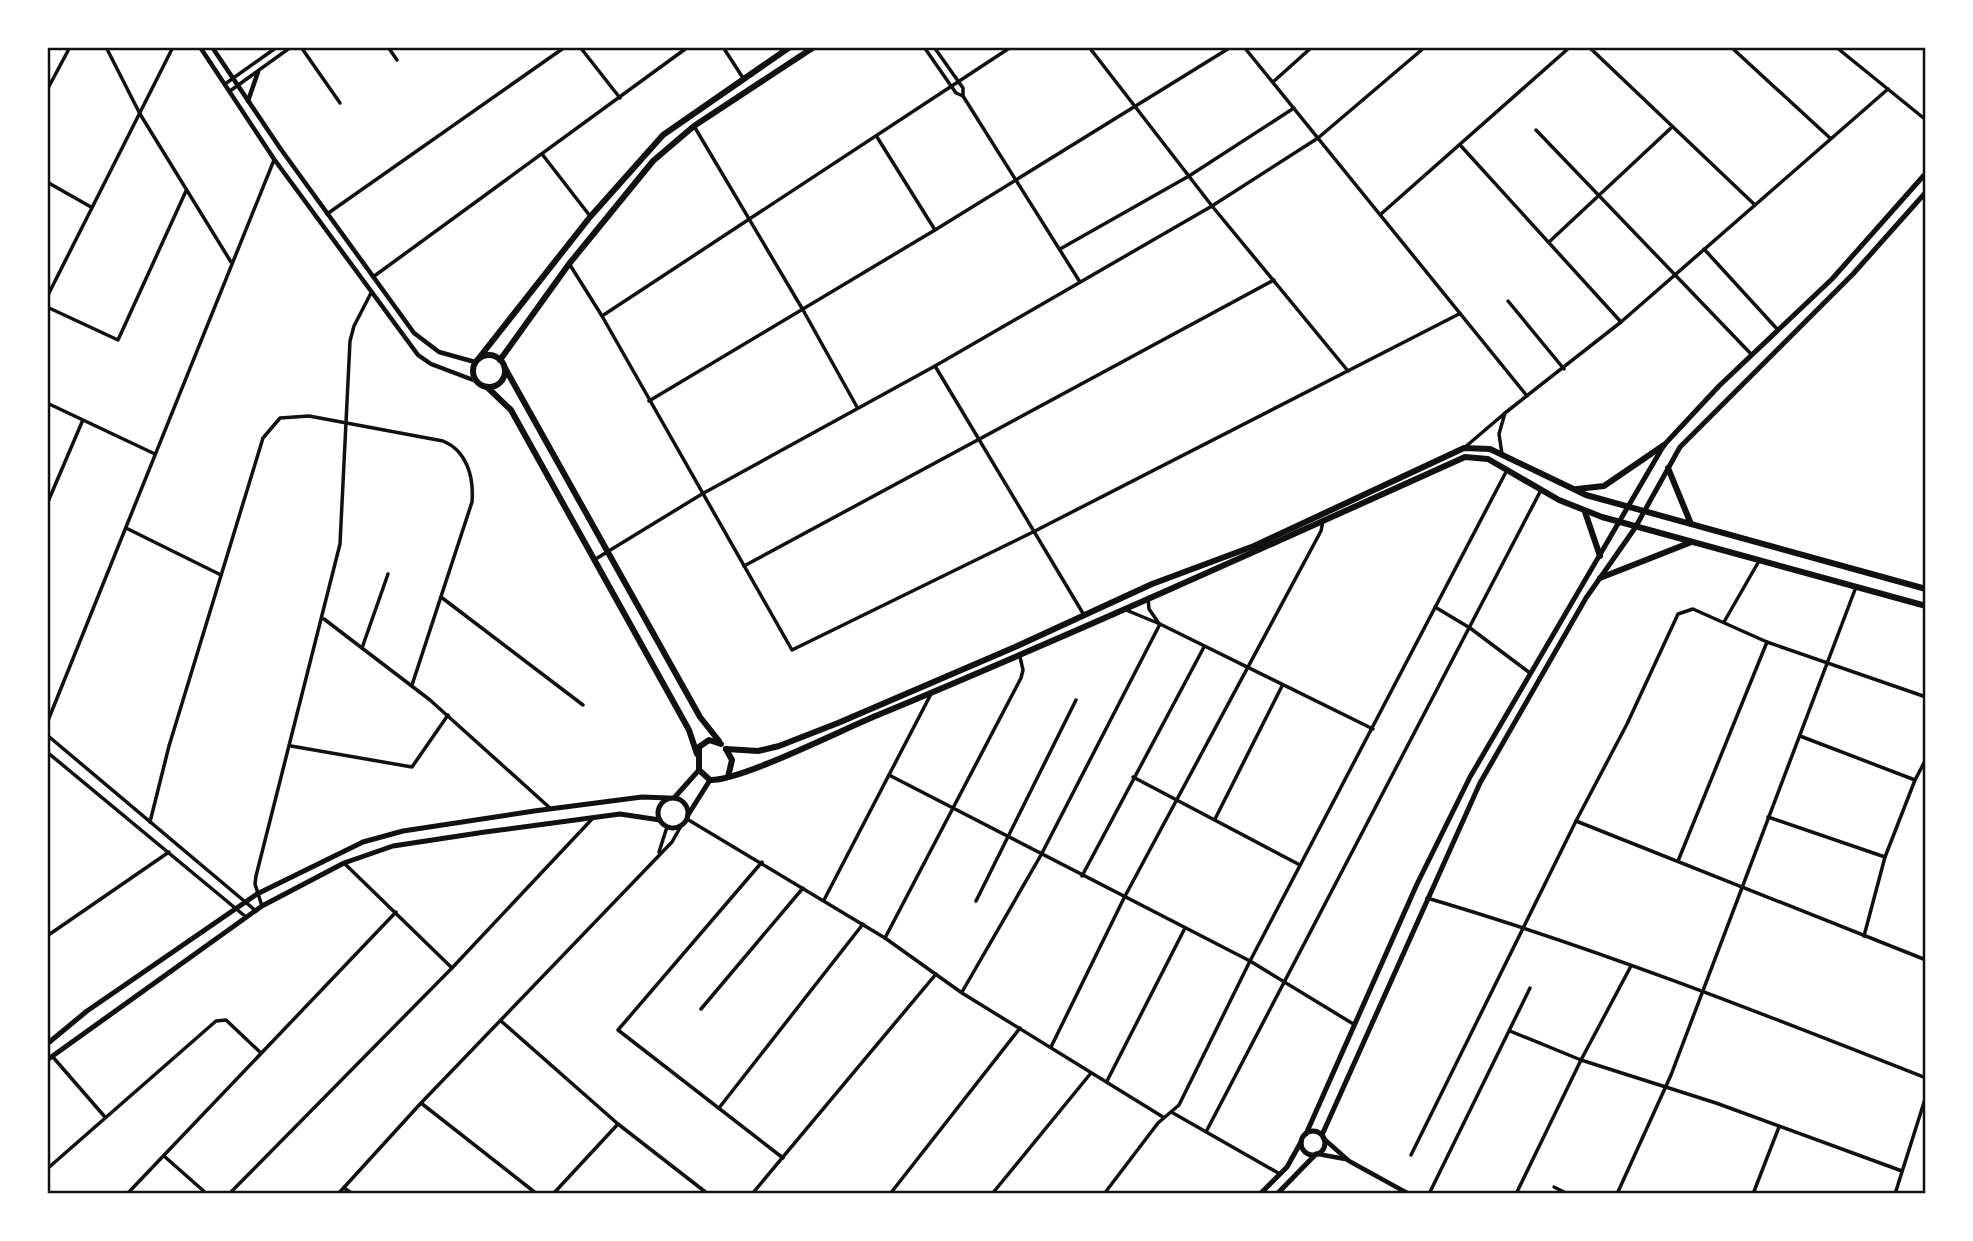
<svg xmlns="http://www.w3.org/2000/svg" width="1973" height="1241" font-family="'Alegreya Sans',sans-serif">
  <style>
    .lines { fill: none; stroke-linecap: round; stroke-linejoin: round }
    .minor { stroke: #111; stroke-width: 3.5 }
    .tertiary { stroke: #111; stroke-width: 4.5 }
    .secondary { stroke: #111; stroke-width: 5 }
    .primary { stroke: #111; stroke-width: 6 }
    .neatline { fill: none; stroke: #111; stroke-width: 2.5 }
  </style>
  <rect width="100%" height="100%" fill="#fff"/>
  <g class="lines">
    <g class="minor">
      <polyline points="106,47 140,114 231,262"/>
      <polyline points="301,47 340,103"/>
      <polyline points="388,47 397,60"/>
      <polyline points="580,47 620,98"/>
      <polyline points="723,47 743,78"/>
      <polyline points="924,47 956,93 963,96 1080,282"/>
      <polyline points="934,47 963,88 963,96"/>
      <polyline points="1089,47 1212,206 1348,371"/>
      <polyline points="1244,47 1527,396"/>
      <polyline points="1589,47 1755,205"/>
      <polyline points="1731,47 1830,138"/>
      <polyline points="1836,47 1926,120"/>
      <polyline points="1273,82 1312,47"/>
      <polyline points="225,84 277,47"/>
      <polyline points="47,90 70,47"/>
      <polyline points="230,91 291,47"/>
      <polyline points="694,126 803,310 857,407"/>
      <polyline points="1536,130 1752,355"/>
      <polyline points="877,137 935,230"/>
      <polyline points="1461,146 1621,322"/>
      <polyline points="542,154 590,216"/>
      <polyline points="47,182 91,207"/>
      <polyline points="327,214 565,47"/>
      <polyline points="1381,214 1570,47"/>
      <polyline points="1549,242 1671,128"/>
      <polyline points="1060,249 1189,176 1294,108"/>
      <polyline points="1704,249 1778,330"/>
      <polyline points="570,265 602,316 792,650 1033,532 1459,314"/>
      <polyline points="373,277 688,47"/>
      <polyline points="47,297 173,47"/>
      <polyline points="1508,301 1564,369"/>
      <polyline points="47,307 118,340 186,191"/>
      <polyline points="602,316 1011,47"/>
      <polyline points="935,366 1084,615"/>
      <polyline points="649,401 935,230 1231,47"/>
      <polyline points="47,403 155,454"/>
      <polyline points="1505,413 1621,322 1888,89"/>
      <polyline points="1464,448 1505,413 1499,434 1502,454"/>
      <polyline points="47,504 82,422"/>
      <polyline points="126,528 221,575"/>
      <polyline points="594,560 702,494 935,366 1212,206 1318,138 1425,47"/>
      <polyline points="744,566 1274,280"/>
      <polyline points="441,597 583,705"/>
      <polyline points="1148,598 1149,609 1158,622"/>
      <polyline points="1435,607 1470,628 1530,673"/>
      <polyline points="1126,610 1160,624 1373,729"/>
      <polyline points="324,619 430,700 550,808"/>
      <polyline points="1724,622 1759,561"/>
      <polyline points="362,648 388,574"/>
      <polyline points="47,723 274,160"/>
      <polyline points="47,735 256,911"/>
      <polyline points="1800,736 1915,780 1885,857 1864,936"/>
      <polyline points="291,746 412,767 448,715"/>
      <polyline points="47,752 246,917"/>
      <polyline points="889,775 1250,961 1355,1025"/>
      <polyline points="1133,777 1300,865"/>
      <polyline points="1915,780 1926,759"/>
      <polyline points="1768,817 1885,857"/>
      <polyline points="687,819 885,938 962,993 1163,1117"/>
      <polyline points="1215,819 1282,686"/>
      <polyline points="1576,821 1926,960"/>
      <path d="M150 822 169 746 263 438 280 418 309 416 443 441C467 451 474 477 472 502L412 685"/>
      <polyline points="659,852 667,827"/>
      <polyline points="1678,861 1767,642"/>
      <polyline points="762,862 618,1030 783,1158"/>
      <polyline points="344,863 452,968"/>
      <polyline points="1082,876 1204,647"/>
      <path d="M1427 898C1597 948 1761 1013 1926 1078"/>
      <polyline points="824,900 931,694"/>
      <polyline points="976,901 1076,700"/>
      <polyline points="262,906 255,884 256,876 340,544 350,341 354,326 371,293"/>
      <polyline points="47,936 169,852"/>
      <polyline points="885,938 1021,678 1023,670 1020,657"/>
      <polyline points="962,992 1041,855 1160,624"/>
      <polyline points="701,1009 803,888"/>
      <polyline points="501,1021 618,1124 708,1194"/>
      <polyline points="1510,1031 1581,1060 1716,1103 1902,1171"/>
      <polyline points="1051,1047 1124,898 1321,531 1323,521"/>
      <polyline points="52,1056 105,1117"/>
      <polyline points="1107,1081 1185,928"/>
      <polyline points="421,1103 537,1194"/>
      <polyline points="719,1108 863,924"/>
      <polyline points="1173,1113 1280,1174"/>
      <polyline points="1207,1130 1541,490"/>
      <polyline points="1411,1155 1576,821 1627,724 1678,614 1693,609 1767,642 1926,697"/>
      <polyline points="164,1156 207,1194"/>
      <polyline points="47,1169 216,1021 226,1020 261,1053"/>
      <polyline points="1554,1187 1568,1194"/>
      <polyline points="344,1188 353,1194"/>
      <polyline points="127,1194 396,912"/>
      <polyline points="229,1194 452,968 593,818"/>
      <polyline points="338,1194 421,1103 672,842 681,826"/>
      <polyline points="553,1194 618,1124"/>
      <polyline points="752,1194 936,974"/>
      <polyline points="890,1194 1020,1028"/>
      <polyline points="992,1194 1091,1073"/>
      <polyline points="1104,1194 1158,1123 1179,1105 1250,961 1507,470"/>
      <polyline points="1429,1194 1530,988"/>
      <polyline points="1516,1194 1581,1060 1631,966"/>
      <polyline points="1617,1194 1671,1075 1856,587"/>
      <polyline points="1753,1194 1779,1127"/>
      <polyline points="1895,1194 1926,1096"/>
    </g>
    <g class="tertiary">
      <polyline points="200,47 274,159 418,355 431,364 476,381"/>
      <polyline points="212,47 280,148 414,333 439,352 475,362"/>
      <polyline points="248,101 258,72"/>
      <polyline points="1323,1138 1349,1161 1409,1194"/>
      <polyline points="1318,1154 1345,1159"/>
    </g>
    <g class="secondary">
      <circle cx="673" cy="813" r="15"/>
      <polyline points="674,798 699,770"/>
      <polyline points="688,815 710,780"/>
      <polyline points="47,1044 87,1011 257,894 363,842 403,831 534,811 642,797 669,798"/>
      <polyline points="47,1060 262,906 344,863 393,846 485,832 620,814 660,820"/>
      <circle cx="1313" cy="1143" r="12"/>
      <polyline points="1306,1134 1417,884 1470,777 1664,445 1719,386 1832,279 1926,173"/>
      <polyline points="1322,1135 1480,783 1586,598 1635,528 1680,447 1853,274 1926,192"/>
      <polyline points="1260,1194 1287,1167 1301,1142"/>
      <polyline points="1277,1194 1316,1154"/>
    </g>
    <g class="primary">
      <circle cx="489" cy="371" r="16"/>
      <polyline points="479,358 590,217 663,135 790,47"/>
      <polyline points="500,360 569,264 653,161 694,126 814,47"/>
      <polyline points="505,368 700,717 719,741"/>
      <polyline points="487,387 511,410 689,730 697,754"/>
      <polyline points="1668,468 1691,524"/>
      <polyline points="1577,489 1604,486 1664,445"/>
      <polyline points="1585,512 1600,556"/>
      <polyline points="1600,578 1689,543"/>
      <path d="M721 744 709 740 699 747V770L710 780C741 781 843 729 878 715 1075 633 1270 545 1465 457L1488 459 1559 500 1602 517 1926 606"/>
      <polyline points="726,749 758,751 779,746 838,723 1015,647 1152,584 1254,546 1464,448 1490,449 1586,495 1926,589"/>
      <polyline points="726,749 732,760 728,777"/>
    </g>
  </g>
  <rect width="1973" height="1241" fill="none" stroke="#ffffff" stroke-width="98"/>
  <rect x="49" y="49" width="1875" height="1143" class="neatline"/>
</svg>
